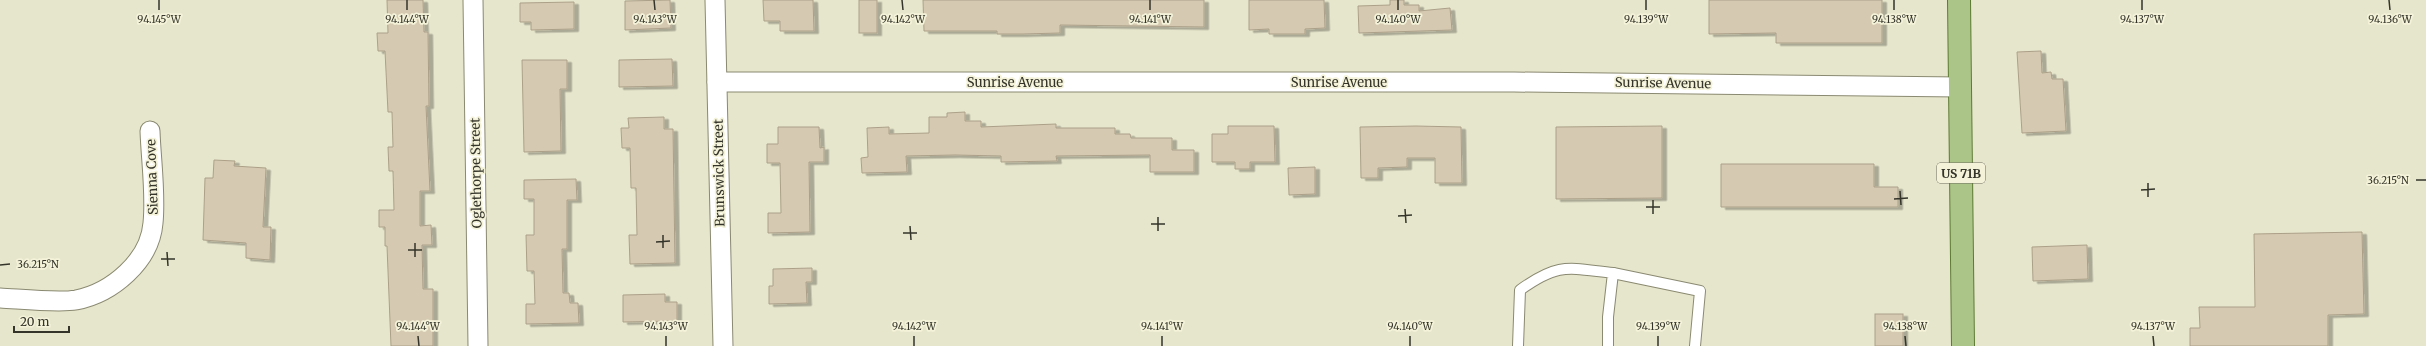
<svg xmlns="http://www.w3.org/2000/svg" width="2426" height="346" font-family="Merriweather,serif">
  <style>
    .building { fill: #d6c9b2; stroke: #aca089; filter: url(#shadow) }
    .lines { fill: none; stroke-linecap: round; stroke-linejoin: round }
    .service-casing { stroke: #8a8971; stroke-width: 12 }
    .minor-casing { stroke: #8a8971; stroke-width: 21 }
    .primary-casing { stroke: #5d7a34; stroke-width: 24 }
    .service { stroke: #fff; stroke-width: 10 }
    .minor { stroke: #fff; stroke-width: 19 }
    .primary { stroke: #abc588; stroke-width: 22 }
    .ticks { fill: none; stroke: #34342a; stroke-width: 1.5 }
    .labels { text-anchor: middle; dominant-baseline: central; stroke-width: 3.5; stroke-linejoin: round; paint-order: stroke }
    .shield { fill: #f4f3d9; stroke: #6e6d5e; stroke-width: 1 }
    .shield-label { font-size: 12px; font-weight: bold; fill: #34342a }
    .street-label { font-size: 13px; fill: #34342a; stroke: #f4f3d9 }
    .ticks-label { font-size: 10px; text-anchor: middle; fill: #34342a; stroke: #f4f3d9; stroke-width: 3.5; stroke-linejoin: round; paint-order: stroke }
  </style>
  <defs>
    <filter id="shadow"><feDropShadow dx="4.5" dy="2.5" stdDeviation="0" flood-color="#0004"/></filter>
  </defs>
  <rect width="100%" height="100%" fill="#e6e6cc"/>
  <g class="building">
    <polygon points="387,0 423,0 424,32 428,32 429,106 426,106 430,191 420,191 420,226 431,225 432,245 422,245 423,289 433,289 433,346 391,346 387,246 385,246 385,227 379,227 379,210 394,210 393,171 389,171 388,147 393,147 392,112 388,112 385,51 378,51 377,33 388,33"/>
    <polygon points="670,0 671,28 625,30 625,1"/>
    <polygon points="763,0 813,0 814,31 780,31 780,21 764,21"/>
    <rect x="859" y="0" width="18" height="33"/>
    <polygon points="923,0 1204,0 1204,27 1060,25 1060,33 1023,34 997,34 997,31 924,31"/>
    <polygon points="1249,0 1324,0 1325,28 1305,29 1305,34 1269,34 1269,29 1249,30"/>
    <polygon points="1390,0 1404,0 1404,5 1419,5 1419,11 1450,8 1452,30 1359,33 1358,6 1390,5"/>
    <polygon points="1709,0 1882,0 1882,43 1776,43 1776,33 1709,34"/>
    <polygon points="574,2 574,29 531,30 531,22 520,22 520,3"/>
    <polygon points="2041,51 2042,73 2051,72 2052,79 2063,79 2066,131 2022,133 2017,52"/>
    <polygon points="672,59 673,86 619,87 619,60"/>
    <polygon points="522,60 567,60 567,89 560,89 561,151 524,152"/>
    <polygon points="965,112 965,121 981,121 981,127 1056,124 1056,128 1115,128 1115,134 1130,134 1131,138 1172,138 1172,150 1194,150 1194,172 1150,172 1150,155 1056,156 1057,161 1001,162 1001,156 955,155 906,156 907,172 862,173 861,158 868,157 867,128 889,127 889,134 929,133 929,117 947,117 947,113"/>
    <polygon points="664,117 664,129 673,129 675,263 630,264 629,235 637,235 636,188 631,188 630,148 622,148 621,128 629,128 628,118"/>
    <polygon points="1228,126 1274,126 1275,162 1250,162 1250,169 1235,169 1235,162 1212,162 1212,134 1228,134"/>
    <polygon points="1416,126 1461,127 1462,183 1435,183 1435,158 1407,158 1407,167 1378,168 1378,178 1361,178 1360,127"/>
    <polygon points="1662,126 1662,198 1556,199 1556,127"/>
    <polygon points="778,127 819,127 820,148 824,147 824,162 809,162 810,232 768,233 768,213 781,213 780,163 767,163 767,144 778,144"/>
    <polygon points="214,160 235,161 234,166 266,168 263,227 271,227 270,260 246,258 246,243 203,240 205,178 213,178"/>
    <polygon points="1721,164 1874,164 1874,187 1898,187 1898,207 1721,207"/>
    <polygon points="1315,167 1315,194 1289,195 1288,168"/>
    <polygon points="576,179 577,200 567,200 567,249 562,249 563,293 569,293 570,303 578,303 579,323 526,324 526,304 535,304 534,271 527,271 526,235 534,235 534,199 524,199 524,180"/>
    <polygon points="2362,232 2364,314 2328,315 2328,346 2190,346 2190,328 2200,328 2199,307 2255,307 2254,234"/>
    <polygon points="2087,245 2088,279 2033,281 2032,247"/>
    <polygon points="812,268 812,282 806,282 807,303 769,304 769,286 773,286 773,269"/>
    <polygon points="665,294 665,302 677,302 677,321 623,322 623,295"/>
    <rect x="1875" y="314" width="28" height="32"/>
  </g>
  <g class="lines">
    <defs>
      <g id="service">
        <polyline points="1613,273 1700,291 1695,346"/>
        <path d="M1518 346 1520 290C1559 262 1568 268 1613 273L1608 317V346"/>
      </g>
      <g id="minor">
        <polyline points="473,0 478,346"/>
        <polyline points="715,0 723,346"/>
        <polyline points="717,82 1514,82 1960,87"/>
        <path d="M0 298C20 299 58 303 76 300 112 293 150 261 153 223 156 194 151 160 150 131"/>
      </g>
      <polyline id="primary" points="1959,0 1963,346"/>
    </defs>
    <use href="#service" class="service-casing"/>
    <use href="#minor" class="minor-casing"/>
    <use href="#primary" class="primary-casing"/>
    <use href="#service" class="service"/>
    <use href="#minor" class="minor"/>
    <use href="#primary" class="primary"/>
  </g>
  <path class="ticks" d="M159 0V10M407 0V10M654 0 655 10M902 0 903 10M1150 0V10M1398 0V10M1646 0V10M1894 0V10M2142 0V10M2389 0 2390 10M2416 180H2426M2148 183V197M2141 190 2155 189M1900 191 1901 205M1894 199 1908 198M1653 200V214M1646 207H1660M1405 209 1406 223M1398 216 1412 215M1158 217V231M1151 224H1165M910 226 911 240M903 233H917M663 235V248M656 242 670 241M415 243V257M408 250H422M167 252 168 266M161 259H175M0 265 10 264M418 336 419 346M666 336V346M914 336V346M1162 336V346M1410 336V346M1658 336V346M1905 336 1906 346M2153 336 2154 346"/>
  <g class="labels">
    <rect class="shield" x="1937" y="163" width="48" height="20" rx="3"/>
    <g class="shield-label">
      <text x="1961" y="173">US 71B</text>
    </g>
    <g class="street-label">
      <text x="1015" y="82">Sunrise Avenue</text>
      <text x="1339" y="82">Sunrise Avenue</text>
      <text transform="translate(1663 83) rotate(1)">Sunrise Avenue</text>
      <text transform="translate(476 173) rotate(-91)">Oglethorpe Street</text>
      <text transform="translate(719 173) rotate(-91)">Brunswick Street</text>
      <text transform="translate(152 177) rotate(-92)">Sienna Cove</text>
    </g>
  </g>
  <g class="ticks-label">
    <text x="159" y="23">94.145°W</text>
    <text x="407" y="23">94.144°W</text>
    <text x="655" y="23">94.143°W</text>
    <text x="903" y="23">94.142°W</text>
    <text x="1150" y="23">94.141°W</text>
    <text x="1398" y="23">94.140°W</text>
    <text x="1646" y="23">94.139°W</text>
    <text x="1894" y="23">94.138°W</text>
    <text x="2142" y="23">94.137°W</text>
    <text x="2390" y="23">94.136°W</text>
    <text x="2388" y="184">36.215°N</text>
    <text x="38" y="268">36.215°N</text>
    <text x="418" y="330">94.144°W</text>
    <text x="666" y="330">94.143°W</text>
    <text x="914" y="330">94.142°W</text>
    <text x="1162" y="330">94.141°W</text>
    <text x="1410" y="330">94.140°W</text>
    <text x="1658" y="330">94.139°W</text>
    <text x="1905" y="330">94.138°W</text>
    <text x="2153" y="330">94.137°W</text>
  </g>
  <path d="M14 326v6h55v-6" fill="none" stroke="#34342a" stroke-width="2"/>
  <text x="20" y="326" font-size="12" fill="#34342a" stroke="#f4f3d9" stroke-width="3" paint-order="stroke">20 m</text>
</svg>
